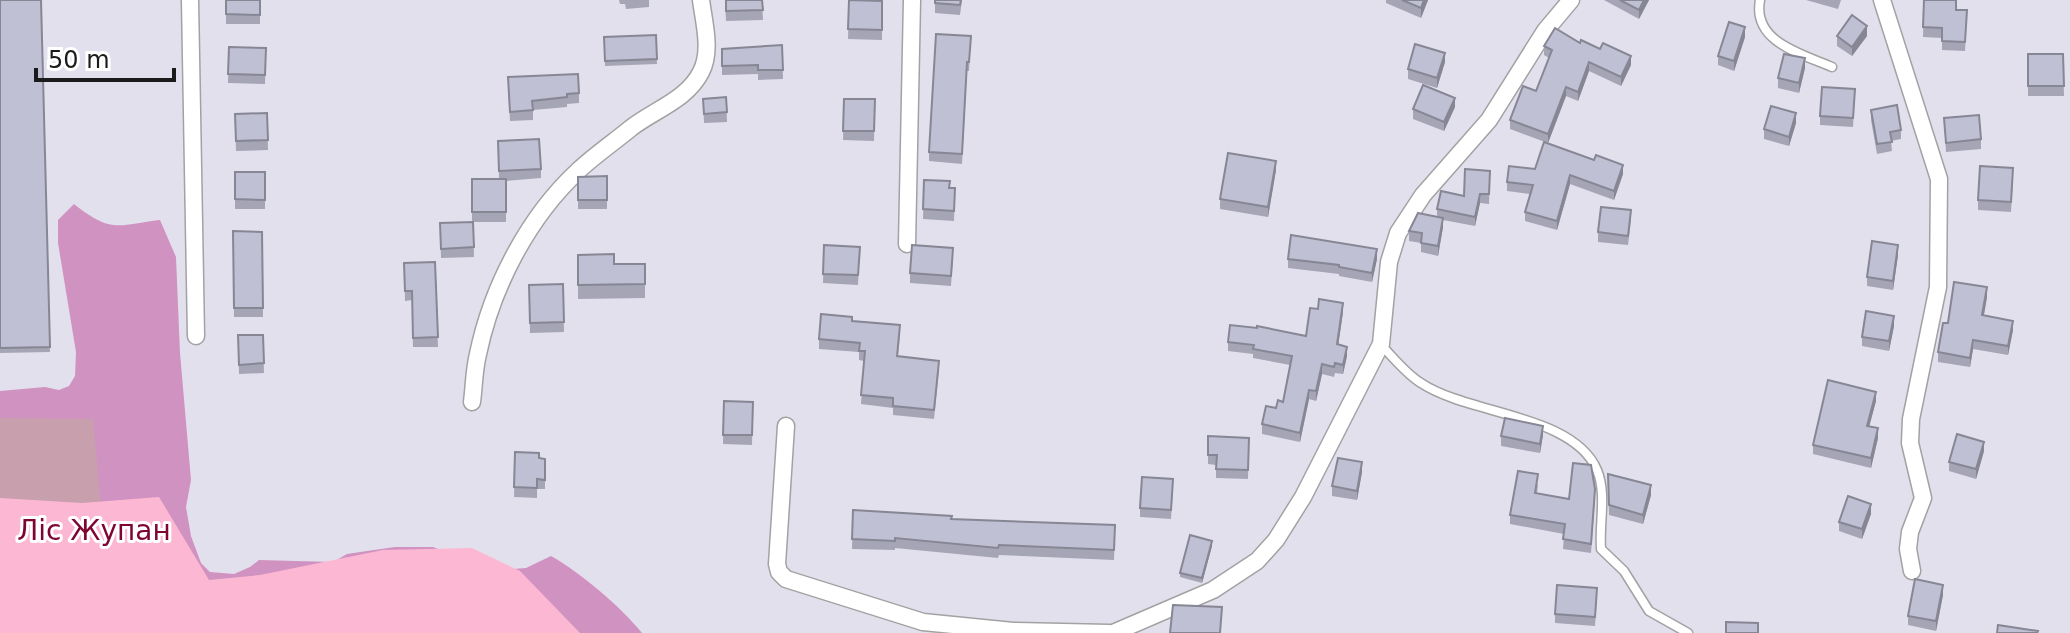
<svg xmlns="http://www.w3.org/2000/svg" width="2070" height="633" font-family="'DejaVu Sans',sans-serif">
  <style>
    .forest { fill: #d092c0 }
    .cemetery { fill: #c89fac }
    .park { fill: #fcb8d2 }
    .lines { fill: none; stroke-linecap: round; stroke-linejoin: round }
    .lane-casing { stroke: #a2a2a2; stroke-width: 11 }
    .street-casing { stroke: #a2a2a2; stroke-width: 19 }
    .lane { stroke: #fff; stroke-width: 8 }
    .street { stroke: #fff; stroke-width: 16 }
    .wall { fill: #a5a5b6 }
    .shaded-wall { fill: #868694 }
    .building { fill: #c0c0d4; stroke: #868694; stroke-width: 2 }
    .labels { text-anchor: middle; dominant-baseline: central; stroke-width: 6; stroke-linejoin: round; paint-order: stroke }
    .park-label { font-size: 28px; fill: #7e0532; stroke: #fff }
  </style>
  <rect width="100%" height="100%" fill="#e3e0ee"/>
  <path class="forest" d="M74 204C112 234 117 225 160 220L176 257 180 353 191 480 186 507 191 536 201 563 210 572 234 574 250 567 259 560 333 562 347 554 367 551 395 547H433L483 567 513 569 526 568 551 556C581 573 620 606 642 633H0V391L45 387 59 390 69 386 75 376 76 352 58 243V220Z"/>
  <polygon class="cemetery" points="0,418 93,419 105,551 0,552"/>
  <polygon class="park" points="159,497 209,580 260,575 383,550 472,548 520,571 580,633 0,633 0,498 82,503"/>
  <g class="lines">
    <defs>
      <g id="lane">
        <path d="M1760 0C1752 42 1802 54 1832 67"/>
        <path d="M1381 345C1393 357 1406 374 1421 383 1469 415 1573 414 1597 470 1607 494 1599 523 1601 549L1624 571 1649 611 1688 633"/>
      </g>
      <g id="street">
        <polyline points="190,0 196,336"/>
        <polyline points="1882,0 1939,179 1938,287 1911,419 1910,443 1923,498 1910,532 1908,549 1912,571"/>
        <polyline points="907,244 912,0"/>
        <path d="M472 402C474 387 474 370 478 354 492 287 528 217 579 170 595 155 614 142 631 128 654 110 687 100 701 72 712 51 704 23 701 0"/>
        <polyline points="786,426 777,564 779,572 786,579 923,622 1013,631 1109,633"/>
        <polyline points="1113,633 1213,590 1257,561 1276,540 1303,497 1381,344 1389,262 1398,233 1423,195 1489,120 1545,31 1571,0"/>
      </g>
    </defs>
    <use href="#lane" class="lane-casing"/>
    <use href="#street" class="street-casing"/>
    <use href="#lane" class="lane"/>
    <use href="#street" class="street"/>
  </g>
  <g class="wall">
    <polygon points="0,0 41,0 50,352 0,353"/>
    <rect x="226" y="0" width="34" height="24"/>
    <polygon points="619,0 653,0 649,0 649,7 626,9 625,4 620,4"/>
    <polygon points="725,0 762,0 763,20 726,21"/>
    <polygon points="849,0 882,1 882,40 848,39"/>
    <polygon points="935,0 962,0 960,15 935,13"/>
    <polygon points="1386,0 1428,0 1421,18 1386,3"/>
    <polygon points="1604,0 1649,0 1639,19"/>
    <polygon points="1806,0 1841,0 1838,9"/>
    <polygon points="1924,0 1956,10 1967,10 1965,51 1942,50 1942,38 1923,37"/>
    <polygon points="656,35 657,64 605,66 604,37"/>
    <polygon points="971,36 969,71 967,71 962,164 929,161 929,152"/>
    <polygon points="1837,36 1867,36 1852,56 1837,46"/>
    <polygon points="1745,37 1734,71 1718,65 1718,56"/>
    <polygon points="1580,43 1631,65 1621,86 1589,71 1578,101 1566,96 1548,143 1510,129 1510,120 1536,91 1549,58 1544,55 1544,46"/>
    <polygon points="782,45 783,79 758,80 758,74 722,75 722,49"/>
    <polygon points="229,47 266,48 265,84 228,83"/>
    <polygon points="2028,54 2063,54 2064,96 2028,96"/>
    <polygon points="1445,62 1437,88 1408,79 1408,69"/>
    <polygon points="1805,68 1799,93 1778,88 1778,78"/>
    <polygon points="508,86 579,93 579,103 567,104 567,107 533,110 533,120 510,121"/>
    <polygon points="1855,89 1853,127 1820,125 1820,116"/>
    <polygon points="726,97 727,122 704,123 703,99"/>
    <polygon points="844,99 875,99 874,141 843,140"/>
    <polygon points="1455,107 1444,131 1413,119 1413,109"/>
    <polygon points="1871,110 1901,130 1901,139 1891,141 1892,151 1877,154 1871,120"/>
    <polygon points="267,113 268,150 236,151 235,114"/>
    <polygon points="1944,118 1981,139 1981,149 1946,152"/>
    <polygon points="1796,123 1789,146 1764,139 1764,129"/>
    <polygon points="498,141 541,169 541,178 506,181 506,222 473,222 474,257 441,258 440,223 472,222 472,179 499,179"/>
    <polygon points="1535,169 1623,174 1614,200 1570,184 1557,230 1525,221 1525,212 1530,194 1507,191 1507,182"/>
    <polygon points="1276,170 1268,217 1220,209 1220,199"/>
    <polygon points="1490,171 1489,204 1480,203 1475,226 1443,220 1443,227 1438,256 1421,252 1421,243 1409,241 1409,231 1437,217 1437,209 1464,196"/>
    <rect x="235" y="172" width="30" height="37"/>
    <polygon points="607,176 607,209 578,209 578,177"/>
    <polygon points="2013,178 2011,212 1978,210 1978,200"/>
    <polygon points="924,180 950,188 955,188 954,221 923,219"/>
    <polygon points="1631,220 1628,245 1598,242 1598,232"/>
    <polygon points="233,231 262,232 263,317 234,317"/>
    <polygon points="824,245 860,247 858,285 823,283"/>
    <polygon points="578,255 614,264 645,264 645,298 578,299"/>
    <polygon points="1898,255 1893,290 1867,286 1867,277"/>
    <polygon points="953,258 951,286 910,283 910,273"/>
    <polygon points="1288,259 1377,259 1372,282 1339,276 1339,274 1288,268"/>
    <polygon points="435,262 438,347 413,347 412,300 405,301 404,263"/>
    <polygon points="563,284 564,332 530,333 529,285"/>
    <polygon points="1987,297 1984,315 2013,330 2008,355 1973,349 1970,367 1938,362 1938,352 1948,323"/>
    <polygon points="1343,312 1338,345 1347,356 1343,374 1335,373 1334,377 1322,374 1316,401 1309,399 1300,442 1262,434 1262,424 1283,402 1290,365 1253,358 1253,354 1228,351 1228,342 1306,336"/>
    <polygon points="852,321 900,335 898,356 939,370 934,419 893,415 893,408 861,404 864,361 859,360 859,352 819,349 819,339"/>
    <polygon points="1894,326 1889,351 1862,346 1862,337"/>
    <polygon points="238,335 263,335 264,373 239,374"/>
    <polygon points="724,401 753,402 752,445 723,444"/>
    <polygon points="1876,401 1869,426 1878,438 1871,468 1813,454 1813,445"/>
    <polygon points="1543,435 1540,453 1501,446 1501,436"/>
    <polygon points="1208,436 1249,438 1248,479 1216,478 1216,465 1208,464"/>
    <polygon points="1984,451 1976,479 1949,471 1949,462"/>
    <polygon points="515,452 539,458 545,459 545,489 537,489 537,498 514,497"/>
    <polygon points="1362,472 1357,500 1332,496 1332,486"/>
    <polygon points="1608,474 1651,495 1643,524 1609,515"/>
    <polygon points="1538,484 1537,494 1569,499 1595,499 1591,553 1563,549 1564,534 1510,524 1510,515"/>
    <polygon points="1173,488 1171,519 1140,517 1140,508"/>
    <polygon points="853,510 951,519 1115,525 1114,560 999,555 998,558 895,548 895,550 852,549"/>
    <polygon points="1871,514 1862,539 1839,531 1839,522"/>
    <polygon points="1212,546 1202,583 1180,577 1180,573"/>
    <polygon points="1943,595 1936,631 1908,625 1908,616"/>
    <polygon points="1597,597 1595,626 1555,623 1555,614"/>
  </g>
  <g class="shaded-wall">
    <polygon points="1424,0 1428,0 1421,18 1421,8"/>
    <polygon points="1644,0 1649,0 1639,19 1639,10"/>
    <polygon points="1867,26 1867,36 1852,56 1852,47"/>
    <polygon points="1745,27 1745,37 1734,71 1734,61"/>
    <polygon points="1445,53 1445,62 1437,88 1437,78"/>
    <polygon points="1631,56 1631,65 1621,86 1621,77"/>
    <polygon points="1805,58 1805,68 1799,93 1799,83"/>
    <polygon points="1589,62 1589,71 1578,101 1578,92"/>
    <polygon points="1566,87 1566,96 1548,143 1548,134"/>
    <polygon points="1455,98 1455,107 1444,131 1444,122"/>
    <polygon points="1796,113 1796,123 1789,146 1789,137"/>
    <polygon points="1276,161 1276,170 1268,217 1268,207"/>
    <polygon points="1623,165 1623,174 1614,200 1614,191"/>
    <polygon points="1570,175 1570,184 1557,230 1557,221"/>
    <polygon points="1480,194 1480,203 1475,226 1475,217"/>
    <polygon points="1443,218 1443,227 1438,256 1438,246"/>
    <polygon points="1898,245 1898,255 1893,290 1893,281"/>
    <polygon points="1377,249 1377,259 1372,282 1372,273"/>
    <polygon points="1987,287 1987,297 1982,325 1982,315"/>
    <polygon points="1343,303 1343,312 1337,354 1337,344"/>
    <polygon points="1894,316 1894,326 1889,351 1889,341"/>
    <polygon points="2013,321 2013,330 2008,355 2008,346"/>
    <polygon points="1973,340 1973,349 1970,367 1970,358"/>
    <polygon points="1347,347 1347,356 1343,374 1343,365"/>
    <polygon points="1322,364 1322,374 1316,401 1316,391"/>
    <polygon points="1309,390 1309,399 1300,442 1300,433"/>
    <polygon points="1876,392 1876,401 1867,435 1867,426"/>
    <polygon points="1543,426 1543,435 1540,453 1540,444"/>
    <polygon points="1878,428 1878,438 1871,468 1871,458"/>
    <polygon points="1984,442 1984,451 1976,479 1976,469"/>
    <polygon points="1362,462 1362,472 1357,500 1357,491"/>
    <polygon points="1651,485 1651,495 1643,524 1643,515"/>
    <polygon points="1871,504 1871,514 1862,539 1862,529"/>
    <polygon points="1212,541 1212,546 1202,583 1202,578"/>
    <polygon points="1943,585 1943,595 1936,631 1936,621"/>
  </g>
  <g class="building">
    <polygon points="0,0 41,0 50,347 0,348"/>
    <polygon points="226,0 260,0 260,15 226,14"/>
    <polygon points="726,0 762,0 763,10 726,11"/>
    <polygon points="849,0 882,1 882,30 848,29"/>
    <polygon points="935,0 961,0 960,5 935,3"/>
    <polygon points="1402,0 1424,0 1421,8"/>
    <polygon points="1620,0 1644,0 1639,10"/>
    <polygon points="1924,0 1956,0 1956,10 1967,10 1965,42 1942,41 1942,28 1923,27"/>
    <polygon points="1852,15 1867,26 1852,47 1837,36"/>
    <polygon points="1729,22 1745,27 1734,61 1718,56"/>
    <polygon points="1555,28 1580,43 1581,40 1600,49 1603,43 1631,56 1621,77 1589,62 1578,92 1566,87 1548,134 1510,120 1523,86 1536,91 1552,50 1544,46"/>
    <polygon points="936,34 971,36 969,62 967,62 962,154 929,152"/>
    <polygon points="656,35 657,59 605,61 604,37"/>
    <polygon points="1415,44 1445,53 1437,78 1408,69"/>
    <polygon points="782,45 783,70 758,70 758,65 722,66 722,49"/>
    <polygon points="229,47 266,48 265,75 228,74"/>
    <polygon points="1784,54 1805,58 1799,83 1778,78"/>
    <polygon points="2028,54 2063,54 2064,86 2028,86"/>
    <polygon points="578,74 579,93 567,94 567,97 532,101 533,110 510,112 508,77"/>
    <polygon points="1423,85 1455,98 1444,122 1413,109"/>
    <polygon points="1822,87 1855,89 1853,118 1820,116"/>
    <polygon points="726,97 727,112 704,114 703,99"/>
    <polygon points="844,99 875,99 874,131 843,131"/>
    <polygon points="1897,105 1901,130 1890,132 1892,142 1877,144 1871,110"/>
    <polygon points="1771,106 1796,113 1789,137 1764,129"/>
    <polygon points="267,113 268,140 236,141 235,114"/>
    <polygon points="1979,115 1981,139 1946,143 1944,118"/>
    <polygon points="539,139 541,169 499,171 498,141"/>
    <polygon points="1544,142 1594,160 1596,155 1623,165 1614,191 1570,175 1557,221 1525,212 1533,185 1507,182 1509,166 1535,169"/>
    <polygon points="1228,153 1276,161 1268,207 1220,199"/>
    <polygon points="1980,166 2013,168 2011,202 1978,200"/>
    <polygon points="1465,169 1490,171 1489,194 1480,194 1475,217 1437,209 1441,191 1464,196"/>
    <polygon points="235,172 265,172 265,200 235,199"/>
    <polygon points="607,176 607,200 578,200 578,177"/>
    <rect x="472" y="179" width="34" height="33"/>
    <polygon points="924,180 950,181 949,188 955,188 954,211 923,209"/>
    <polygon points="1601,207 1631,210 1628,236 1598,232"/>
    <polygon points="1418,213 1443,218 1438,246 1421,243 1422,233 1409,231"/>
    <polygon points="473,222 474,247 441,249 440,223"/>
    <polygon points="233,231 262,232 263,308 234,308"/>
    <polygon points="1291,235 1377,249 1372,273 1339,267 1339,265 1288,259"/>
    <polygon points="1872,241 1898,245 1893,281 1867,277"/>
    <polygon points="824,245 860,247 858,275 823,274"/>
    <polygon points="912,245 953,248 951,276 910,273"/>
    <polygon points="614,254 614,264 645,264 645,284 578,285 578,255"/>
    <polygon points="435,262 438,337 413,338 412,291 405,291 404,263"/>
    <polygon points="1954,282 1987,287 1982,315 2013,321 2008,346 1973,340 1970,358 1938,352 1943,323 1948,323"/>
    <polygon points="563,284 564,322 530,323 529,285"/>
    <polygon points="1319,299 1343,303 1337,344 1347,347 1343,365 1335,363 1334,367 1322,364 1316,391 1309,390 1300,433 1262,424 1266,406 1276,408 1278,400 1283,402 1292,356 1253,349 1254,345 1228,342 1230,325 1257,328 1257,326 1306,336 1310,308 1318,309"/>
    <polygon points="1866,311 1894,316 1889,341 1862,337"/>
    <polygon points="821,314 852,317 852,321 900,325 897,356 939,361 934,410 893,406 893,398 861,395 865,351 859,351 860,343 819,339"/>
    <polygon points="238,335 263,335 264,363 239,365"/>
    <polygon points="1828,380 1876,392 1867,426 1878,428 1871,458 1813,445"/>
    <polygon points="724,401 753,402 752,435 723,435"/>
    <polygon points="1505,418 1543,426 1540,444 1501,436"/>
    <polygon points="1957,434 1984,442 1976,469 1949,462"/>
    <polygon points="1208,436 1249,438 1248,470 1216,469 1217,455 1208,455"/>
    <polygon points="515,452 539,453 539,458 545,459 545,480 537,479 537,488 514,487"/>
    <polygon points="1338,458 1362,462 1357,491 1332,486"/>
    <polygon points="1573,463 1591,465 1595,489 1591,544 1563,539 1565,524 1510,515 1518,471 1538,474 1535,493 1569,499"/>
    <polygon points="1608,474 1651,485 1643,515 1609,505"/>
    <polygon points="1142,477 1173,479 1171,510 1140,508"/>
    <polygon points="1848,496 1871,504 1862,529 1839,522"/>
    <polygon points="853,510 952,516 951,519 1115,525 1114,550 999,545 998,548 895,538 895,541 852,539"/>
    <polygon points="1190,535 1212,541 1202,578 1180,573"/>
    <polygon points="1915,579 1943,585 1936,621 1908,616"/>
    <polygon points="1557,585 1597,588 1595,617 1555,614"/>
    <polygon points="1173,605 1222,607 1220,633 1170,633"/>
    <polygon points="1726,622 1758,623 1758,633 1726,633"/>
    <polygon points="1998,625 2038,631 2037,633 1997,633"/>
  </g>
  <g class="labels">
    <g class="park-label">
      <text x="94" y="530">Ліс Жупан</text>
    </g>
  </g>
  <path d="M36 68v12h138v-12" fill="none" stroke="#1b1b1b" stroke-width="4"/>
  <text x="48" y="68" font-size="24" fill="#1b1b1b" stroke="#ffffff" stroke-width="6" paint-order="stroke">50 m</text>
</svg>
